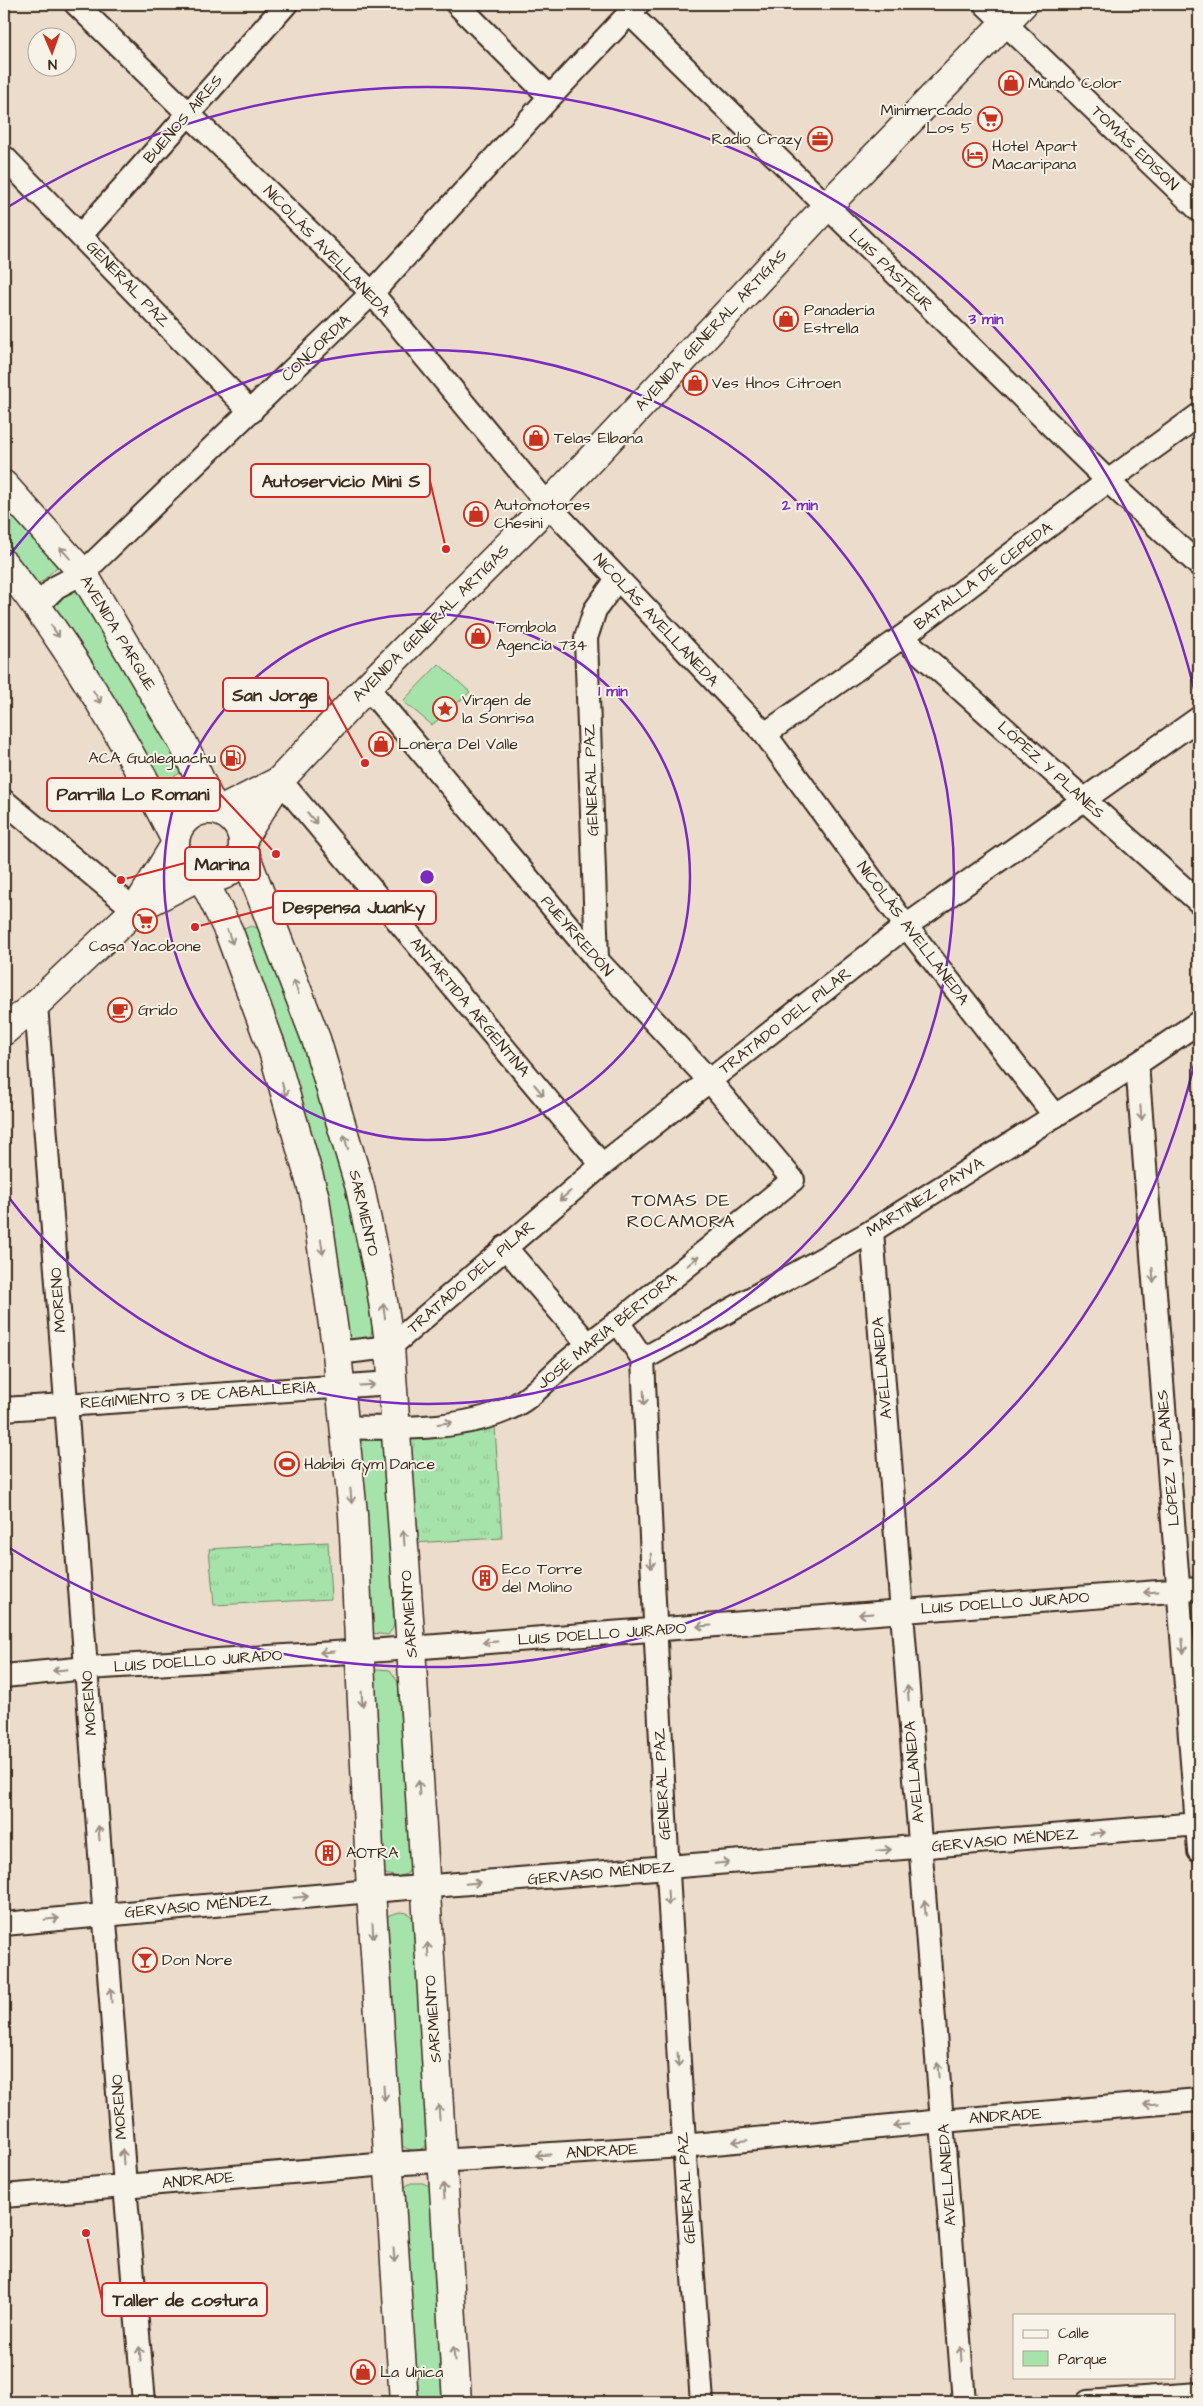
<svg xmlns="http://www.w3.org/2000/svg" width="1203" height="2406" font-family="'Architects Daughter',sans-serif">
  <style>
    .grass { fill: url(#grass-tufts); stroke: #708664 }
    .green { fill: #a6e3aa; stroke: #708664 }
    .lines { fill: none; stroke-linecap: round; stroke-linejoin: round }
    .minor-casing { stroke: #3b2a1e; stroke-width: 26 }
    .major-casing { stroke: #3b2a1e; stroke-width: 31 }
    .minor { stroke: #f7f3e8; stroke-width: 22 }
    .major { stroke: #f7f3e8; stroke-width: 28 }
    .oneway { stroke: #998e83 }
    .ring { fill: none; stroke: #7b2cbf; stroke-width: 2.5 }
    .labels { text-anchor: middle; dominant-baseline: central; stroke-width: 4; stroke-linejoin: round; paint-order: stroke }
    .poi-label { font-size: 16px; fill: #3b2a1e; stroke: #f7f3e8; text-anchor: start }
    .street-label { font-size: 16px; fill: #3b2a1e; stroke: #f7f3e8 }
    .neighbourhood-label { font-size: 18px; letter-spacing: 1px; fill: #3b2a1e; stroke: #f7f3e8 }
    .centre { fill: #7b2cbf; stroke: #f7f3e8; stroke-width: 2.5 }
    .ring-label { font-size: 15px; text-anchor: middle; font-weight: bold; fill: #7b2cbf; stroke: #f7f3e8; stroke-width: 4; stroke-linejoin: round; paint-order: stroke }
    .leader { fill: none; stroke: #d62828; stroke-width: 2 }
    .callout-dot { fill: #d62828; stroke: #f7f3e8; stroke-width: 2 }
    .callout { fill: #f7f3e8; stroke: #d62828; stroke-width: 2 }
    .callout-label { font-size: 18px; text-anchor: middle; font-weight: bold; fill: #3b2a1e }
  </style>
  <defs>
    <pattern id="grass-tufts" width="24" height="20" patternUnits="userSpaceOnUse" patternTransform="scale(1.25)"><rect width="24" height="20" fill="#a6e3aa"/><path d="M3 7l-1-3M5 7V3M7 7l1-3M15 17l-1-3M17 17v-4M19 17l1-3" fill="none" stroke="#90c392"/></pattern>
  </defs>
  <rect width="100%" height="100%" fill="#ecdccb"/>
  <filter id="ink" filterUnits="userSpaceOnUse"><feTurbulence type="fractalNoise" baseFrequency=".02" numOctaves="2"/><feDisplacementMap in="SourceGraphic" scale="10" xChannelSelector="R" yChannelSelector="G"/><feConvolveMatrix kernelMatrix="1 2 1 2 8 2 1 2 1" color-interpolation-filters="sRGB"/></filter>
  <g filter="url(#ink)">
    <g class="grass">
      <polygon points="494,1412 502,1538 411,1543 404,1442 414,1427"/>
      <polygon points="328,1542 331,1599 214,1605 209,1549"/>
    </g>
    <g class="green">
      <polygon points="4,504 57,567 35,588 4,549"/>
      <polygon points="74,584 186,769 161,785 49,607"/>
      <polygon points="439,664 470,692 432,725 403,701"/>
      <polygon points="251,926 258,928 264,934 307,1044 351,1191 372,1329 370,1340 351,1341 348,1337 240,934 244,929"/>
      <polygon points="380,1438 384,1448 394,1623 393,1628 388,1635 371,1633 358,1443 360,1439"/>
      <polygon points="378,1669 390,1670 398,1682 411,1863 408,1873 398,1877 385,1874 383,1869 373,1672"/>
      <path d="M400 1912 407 1913 416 1920 430 2142C422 2152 410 2153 400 2144L386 1920 389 1915Z"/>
      <polygon points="411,2183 423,2183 433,2188 448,2402 414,2402 403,2188"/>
    </g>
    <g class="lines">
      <defs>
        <g id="minor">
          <polyline points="76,4 372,293 548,505 765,734 906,926 1055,1116"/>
          <polyline points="457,4 550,97"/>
          <polyline points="985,4 1199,210"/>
          <polyline points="629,13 1108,481 1199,565"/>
          <polyline points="4,157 251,412"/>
          <polyline points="81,235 286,4"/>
          <polyline points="37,606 56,587 83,573 372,293 550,97 638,4"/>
          <polyline points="902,637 1199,902"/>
          <polyline points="765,734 902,637 1108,481 1199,415"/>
          <polyline points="280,780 602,1165"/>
          <polyline points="4,801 135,910"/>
          <polyline points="597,960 586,638 595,610 617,579"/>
          <polyline points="36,1004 125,2186 144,2402"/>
          <polyline points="1137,1064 1199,1851"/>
          <polyline points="872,1231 964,2402"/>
          <polyline points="505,1247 588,1344"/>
          <path d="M618 1322 643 1359C658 1707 676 2055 702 2402"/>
          <polyline points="337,1353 390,1347 602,1165 906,926 1199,718"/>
          <polyline points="643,1359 872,1231 1137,1064 1199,1022"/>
          <polyline points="4,1409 392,1383"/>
          <path d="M345 1427C398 1429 479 1431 524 1400 537 1391 549 1378 561 1367 580 1351 598 1336 618 1322L793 1180 709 1080 597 960 367 687"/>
          <polyline points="4,1676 87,1668 383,1650 1199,1589"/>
          <polyline points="4,1924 371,1891 1199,1824"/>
          <polyline points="4,2196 388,2164 683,2146 942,2121 1199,2100"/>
          <polyline points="1088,2402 1199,2394"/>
        </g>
        <g id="major">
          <polyline points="4,485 83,573 183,743 214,810"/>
          <path d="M4 564C72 648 126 742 175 839"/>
          <circle cx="209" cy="844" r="34"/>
          <polyline points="220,811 279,781"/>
          <polyline points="243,838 280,780 367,687 548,505 827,206 1023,4"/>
          <polyline points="243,849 316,1039 360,1188 380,1282 390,1347 411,1647 457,2402"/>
          <polyline points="202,877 229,932 273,1051 315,1198 337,1353 353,1514 371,1891 404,2402"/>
          <polyline points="136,909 199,876"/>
          <polyline points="4,1031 36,1004 135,910 175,845"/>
        </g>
      </defs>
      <use href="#minor" class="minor-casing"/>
      <use href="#major" class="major-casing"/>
      <use href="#minor" class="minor"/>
      <use href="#major" class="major"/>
    </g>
    <defs><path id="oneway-shaft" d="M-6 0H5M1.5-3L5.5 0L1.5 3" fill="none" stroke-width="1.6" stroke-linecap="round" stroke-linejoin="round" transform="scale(1.25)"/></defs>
    <g class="oneway">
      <use href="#oneway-shaft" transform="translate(65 553) rotate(-132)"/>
      <use href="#oneway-shaft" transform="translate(55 631) rotate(56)"/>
      <use href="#oneway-shaft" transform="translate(97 697) rotate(59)"/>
      <use href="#oneway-shaft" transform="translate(312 818) rotate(50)"/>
      <use href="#oneway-shaft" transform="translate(230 937) rotate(69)"/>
      <use href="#oneway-shaft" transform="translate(296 987) rotate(-111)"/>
      <use href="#oneway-shaft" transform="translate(284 1090) rotate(74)"/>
      <use href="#oneway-shaft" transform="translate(539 1090) rotate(50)"/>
      <use href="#oneway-shaft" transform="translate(1141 1113) rotate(85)"/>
      <use href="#oneway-shaft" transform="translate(346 1142) rotate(-106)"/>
      <use href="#oneway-shaft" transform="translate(565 1196) rotate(139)"/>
      <use href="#oneway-shaft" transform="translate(322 1247) rotate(82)"/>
      <use href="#oneway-shaft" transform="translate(693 1261) rotate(-39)"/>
      <use href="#oneway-shaft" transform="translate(1153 1275) rotate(85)"/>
      <use href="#oneway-shaft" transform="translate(384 1311) rotate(-98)"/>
      <use href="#oneway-shaft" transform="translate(367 1385) rotate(-3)"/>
      <use href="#oneway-shaft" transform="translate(644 1398) rotate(88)"/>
      <use href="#oneway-shaft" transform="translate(445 1423) rotate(-7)"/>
      <use href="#oneway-shaft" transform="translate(351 1496) rotate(85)"/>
      <use href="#oneway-shaft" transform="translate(404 1538) rotate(-94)"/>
      <use href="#oneway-shaft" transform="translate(651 1561) rotate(88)"/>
      <use href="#oneway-shaft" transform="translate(1151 1592) rotate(176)"/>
      <use href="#oneway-shaft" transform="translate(866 1614) rotate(176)"/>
      <use href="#oneway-shaft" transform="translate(704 1626) rotate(176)"/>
      <use href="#oneway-shaft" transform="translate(490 1642) rotate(176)"/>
      <use href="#oneway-shaft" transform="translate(1183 1646) rotate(85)"/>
      <use href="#oneway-shaft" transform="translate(327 1652) rotate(176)"/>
      <use href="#oneway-shaft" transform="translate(60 1670) rotate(174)"/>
      <use href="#oneway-shaft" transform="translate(908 1693) rotate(-95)"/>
      <use href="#oneway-shaft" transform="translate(362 1699) rotate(87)"/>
      <use href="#oneway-shaft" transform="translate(419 1788) rotate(-93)"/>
      <use href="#oneway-shaft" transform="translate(99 1833) rotate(-94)"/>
      <use href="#oneway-shaft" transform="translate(1098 1833) rotate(-5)"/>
      <use href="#oneway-shaft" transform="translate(884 1850) rotate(-5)"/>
      <use href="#oneway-shaft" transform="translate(722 1863) rotate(-5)"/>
      <use href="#oneway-shaft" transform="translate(473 1883) rotate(-5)"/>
      <use href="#oneway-shaft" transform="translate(301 1897) rotate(-5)"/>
      <use href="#oneway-shaft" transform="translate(668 1898) rotate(87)"/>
      <use href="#oneway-shaft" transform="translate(925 1908) rotate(-95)"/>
      <use href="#oneway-shaft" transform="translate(52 1919) rotate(-6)"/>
      <use href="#oneway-shaft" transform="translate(373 1931) rotate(86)"/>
      <use href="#oneway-shaft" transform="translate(428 1950) rotate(-94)"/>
      <use href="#oneway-shaft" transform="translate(111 1995) rotate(-94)"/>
      <use href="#oneway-shaft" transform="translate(678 2060) rotate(87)"/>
      <use href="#oneway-shaft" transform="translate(938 2070) rotate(-95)"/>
      <use href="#oneway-shaft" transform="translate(384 2093) rotate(86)"/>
      <use href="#oneway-shaft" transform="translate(1151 2104) rotate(176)"/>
      <use href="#oneway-shaft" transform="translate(439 2112) rotate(-94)"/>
      <use href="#oneway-shaft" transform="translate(901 2125) rotate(174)"/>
      <use href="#oneway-shaft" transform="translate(740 2141) rotate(174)"/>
      <use href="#oneway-shaft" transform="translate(543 2155) rotate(177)"/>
      <use href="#oneway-shaft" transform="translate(123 2157) rotate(-94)"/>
      <use href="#oneway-shaft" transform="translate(444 2191) rotate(-94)"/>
      <use href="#oneway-shaft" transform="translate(394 2255) rotate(86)"/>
      <use href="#oneway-shaft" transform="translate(140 2354) rotate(-95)"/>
      <use href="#oneway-shaft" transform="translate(454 2354) rotate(-94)"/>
      <use href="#oneway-shaft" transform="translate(961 2354) rotate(-94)"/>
    </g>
  </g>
  <g class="ring">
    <circle cx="427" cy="877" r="263"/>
    <path d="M6 560A527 527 0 1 1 6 1194"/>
    <path d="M1198 1048A790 790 0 0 1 8 1547M8 207A790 790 0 0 1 1198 706"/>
  </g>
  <defs>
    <symbol id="shop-ring" viewBox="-11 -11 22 22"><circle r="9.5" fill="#f7f3e8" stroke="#c8321e" stroke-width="1.5"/><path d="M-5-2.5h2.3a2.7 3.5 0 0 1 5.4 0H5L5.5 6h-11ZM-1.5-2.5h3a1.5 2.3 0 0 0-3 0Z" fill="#c8321e"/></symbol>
    <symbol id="supermarket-ring" viewBox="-11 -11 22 22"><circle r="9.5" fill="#f7f3e8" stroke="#c8321e" stroke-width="1.5"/><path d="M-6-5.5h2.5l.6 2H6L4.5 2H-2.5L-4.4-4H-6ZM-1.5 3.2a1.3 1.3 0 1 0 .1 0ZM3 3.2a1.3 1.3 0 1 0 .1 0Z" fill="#c8321e"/></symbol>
    <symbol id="office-ring" viewBox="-11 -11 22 22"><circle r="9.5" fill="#f7f3e8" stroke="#c8321e" stroke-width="1.5"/><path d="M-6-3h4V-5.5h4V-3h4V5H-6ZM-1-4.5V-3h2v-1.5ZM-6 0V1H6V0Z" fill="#c8321e"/></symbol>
    <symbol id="hotel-ring" viewBox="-11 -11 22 22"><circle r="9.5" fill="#f7f3e8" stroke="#c8321e" stroke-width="1.5"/><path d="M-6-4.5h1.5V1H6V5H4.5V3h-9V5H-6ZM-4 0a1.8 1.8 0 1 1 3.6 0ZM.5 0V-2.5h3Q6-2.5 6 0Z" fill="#c8321e"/></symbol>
    <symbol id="sight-ring" viewBox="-11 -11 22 22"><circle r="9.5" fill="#f7f3e8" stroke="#c8321e" stroke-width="1.5"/><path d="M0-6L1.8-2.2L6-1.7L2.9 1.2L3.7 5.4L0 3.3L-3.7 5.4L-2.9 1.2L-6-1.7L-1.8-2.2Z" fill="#c8321e"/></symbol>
    <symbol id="fuel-ring" viewBox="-11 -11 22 22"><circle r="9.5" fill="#f7f3e8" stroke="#c8321e" stroke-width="1.5"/><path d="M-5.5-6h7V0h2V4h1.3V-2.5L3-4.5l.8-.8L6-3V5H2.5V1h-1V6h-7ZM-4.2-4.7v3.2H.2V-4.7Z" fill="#c8321e"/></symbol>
    <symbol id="cafe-ring" viewBox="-11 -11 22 22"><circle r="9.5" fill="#f7f3e8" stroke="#c8321e" stroke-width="1.5"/><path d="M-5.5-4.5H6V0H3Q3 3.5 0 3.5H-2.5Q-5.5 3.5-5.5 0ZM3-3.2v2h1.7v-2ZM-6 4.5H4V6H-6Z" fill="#c8321e"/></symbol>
    <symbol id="stadium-ring" viewBox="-11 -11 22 22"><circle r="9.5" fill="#f7f3e8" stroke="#c8321e" stroke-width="1.5"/><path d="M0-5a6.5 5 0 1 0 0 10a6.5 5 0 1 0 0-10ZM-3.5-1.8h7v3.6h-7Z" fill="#c8321e"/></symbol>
    <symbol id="building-ring" viewBox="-11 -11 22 22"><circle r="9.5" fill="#f7f3e8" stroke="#c8321e" stroke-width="1.5"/><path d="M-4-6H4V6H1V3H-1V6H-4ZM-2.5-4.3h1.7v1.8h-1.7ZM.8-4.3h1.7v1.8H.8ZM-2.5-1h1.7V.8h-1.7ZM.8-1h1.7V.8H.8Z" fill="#c8321e"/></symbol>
    <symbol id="bar-ring" viewBox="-11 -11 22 22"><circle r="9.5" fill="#f7f3e8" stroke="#c8321e" stroke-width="1.5"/><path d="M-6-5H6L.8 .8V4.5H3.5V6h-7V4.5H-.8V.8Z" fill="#c8321e"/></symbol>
  </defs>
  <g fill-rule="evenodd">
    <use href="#shop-ring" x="997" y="69" width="28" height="28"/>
    <use href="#supermarket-ring" x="976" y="105" width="28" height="28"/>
    <use href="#office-ring" x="806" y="125" width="28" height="28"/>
    <use href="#hotel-ring" x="961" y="141" width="28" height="28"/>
    <use href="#shop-ring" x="772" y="305" width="28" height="28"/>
    <use href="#shop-ring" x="681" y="369" width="28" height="28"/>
    <use href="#shop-ring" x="522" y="424" width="28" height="28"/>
    <use href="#shop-ring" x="462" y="500" width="28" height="28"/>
    <use href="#shop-ring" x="464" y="622" width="28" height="28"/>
    <use href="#sight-ring" x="431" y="695" width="28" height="28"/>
    <use href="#shop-ring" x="367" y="730" width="28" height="28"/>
    <use href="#fuel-ring" x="219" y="744" width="28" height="28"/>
    <use href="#supermarket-ring" x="131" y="907" width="28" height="28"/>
    <use href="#cafe-ring" x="106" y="996" width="28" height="28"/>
    <use href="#stadium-ring" x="273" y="1450" width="28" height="28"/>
    <use href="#building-ring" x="471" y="1564" width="28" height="28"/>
    <use href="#building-ring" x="314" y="1839" width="28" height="28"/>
    <use href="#bar-ring" x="131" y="1946" width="28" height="28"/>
    <use href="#shop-ring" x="349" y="2358" width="28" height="28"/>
  </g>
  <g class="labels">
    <g class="poi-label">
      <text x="1028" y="83">Mundo Color</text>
      <text x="972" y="110" text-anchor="end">Minimercado<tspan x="972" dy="18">Los 5</tspan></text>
      <text x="802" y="139" text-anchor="end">Radio Crazy</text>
      <text x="992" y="146">Hotel Apart<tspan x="992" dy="18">Macaripana</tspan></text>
      <text x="804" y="310">Panadería<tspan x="804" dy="18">Estrella</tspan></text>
      <text x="712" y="383">Ves Hnos Citroen</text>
      <text x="554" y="438">Telas Elbana</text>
      <text x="494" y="505">Automotores<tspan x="494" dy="18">Chesini</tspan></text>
      <text x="496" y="627">Tombola<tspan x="496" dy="18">Agencia 734</tspan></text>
      <text x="462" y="700">Virgen de<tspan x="462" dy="18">la Sonrisa</tspan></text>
      <text x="398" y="744">Lonera Del Valle</text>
      <text x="216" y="758" text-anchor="end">ACA Gualeguachu</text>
      <text x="145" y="946" text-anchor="middle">Casa Yacobone</text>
      <text x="138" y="1010">Grido</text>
      <text x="304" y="1464">Habibi Gym Dance</text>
      <text x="502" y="1569">Eco Torre<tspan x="502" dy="18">del Molino</tspan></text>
      <text x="346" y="1853">AOTRA</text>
      <text x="162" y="1960">Don Nore</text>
      <text x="380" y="2372">La Unica</text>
    </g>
    <g class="street-label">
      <text transform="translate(183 119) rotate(-49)">BUENOS AIRES</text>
      <text transform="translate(1135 148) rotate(44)">TOMÁS EDISON</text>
      <text transform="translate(327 251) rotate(46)">NICOLÁS AVELLANEDA</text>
      <text transform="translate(891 270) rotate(44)">LUIS PASTEUR</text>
      <text transform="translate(128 284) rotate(46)">GENERAL PAZ</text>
      <text transform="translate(711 330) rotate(-47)">AVENIDA GENERAL ARTIGAS</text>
      <text transform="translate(316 348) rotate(-44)">CONCORDIA</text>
      <text transform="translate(983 576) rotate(-37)">BATALLA DE CEPEDA</text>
      <text transform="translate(656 620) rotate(47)">NICOLÁS AVELLANEDA</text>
      <text transform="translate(431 623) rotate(-45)">AVENIDA GENERAL ARTIGAS</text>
      <text transform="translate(118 633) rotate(59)">AVENIDA PARQUE</text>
      <text transform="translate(1051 770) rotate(42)">LÓPEZ Y PLANES</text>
      <text transform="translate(591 780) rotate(-92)">GENERAL PAZ</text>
      <text transform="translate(913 933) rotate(53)">NICOLÁS AVELLANEDA</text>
      <text transform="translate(577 936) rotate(49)">PUEYRREDÓN</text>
      <text transform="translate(470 1007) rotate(50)">ANTÁRTIDA ARGENTINA</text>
      <text transform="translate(785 1021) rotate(-38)">TRATADO DEL PILAR</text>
      <text transform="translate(925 1197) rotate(-32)">MARTÍNEZ PAYVA</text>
      <text transform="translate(364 1213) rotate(77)">SARMIENTO</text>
      <text transform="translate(471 1277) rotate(-41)">TRATADO DEL PILAR</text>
      <text transform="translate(58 1300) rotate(-94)">MORENO</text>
      <text transform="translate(607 1331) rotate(-39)">JOSÉ MARÍA BÉRTORA</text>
      <text transform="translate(882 1368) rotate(-95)">AVELLANEDA</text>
      <text transform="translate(198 1395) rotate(-4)">REGIMIENTO 3 DE CABALLERÍA</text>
      <text transform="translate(1168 1458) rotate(-95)">LÓPEZ Y PLANES</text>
      <text transform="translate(1005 1603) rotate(-4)">LUIS DOELLO JURADO</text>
      <text transform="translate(409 1614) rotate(-94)">SARMIENTO</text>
      <text transform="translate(602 1634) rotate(-4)">LUIS DOELLO JURADO</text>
      <text transform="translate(198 1661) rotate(-4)">LUIS DOELLO JURADO</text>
      <text transform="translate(89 1703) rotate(-94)">MORENO</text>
      <text transform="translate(914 1772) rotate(-95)">AVELLANEDA</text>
      <text transform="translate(662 1784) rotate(-93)">GENERAL PAZ</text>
      <text transform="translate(1005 1840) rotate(-5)">GERVASIO MÉNDEZ</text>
      <text transform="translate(601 1873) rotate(-5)">GERVASIO MÉNDEZ</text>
      <text transform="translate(198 1906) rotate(-5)">GERVASIO MÉNDEZ</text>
      <text transform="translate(433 2019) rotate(-94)">SARMIENTO</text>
      <text transform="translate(119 2107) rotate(-94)">MORENO</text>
      <text transform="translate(1005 2116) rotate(-4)">ANDRADE</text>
      <text transform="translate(602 2151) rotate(-3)">ANDRADE</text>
      <text transform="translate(947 2175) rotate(-94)">AVELLANEDA</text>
      <text transform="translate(198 2180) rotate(-5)">ANDRADE</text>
      <text transform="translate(686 2188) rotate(-94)">GENERAL PAZ</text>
    </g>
    <g class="neighbourhood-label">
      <text x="681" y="1200">TOMAS DE<tspan x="681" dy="21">ROCAMORA</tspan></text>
    </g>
  </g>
  <circle cx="427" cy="877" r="8" class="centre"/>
  <g class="ring-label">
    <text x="986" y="324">3 min</text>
    <text x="800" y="510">2 min</text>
    <text x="613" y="696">1 min</text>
  </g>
  <path class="leader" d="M446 549L430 481M365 763L328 695M276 854L220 794M121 880L185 863M195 927L273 907M86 2233L102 2300"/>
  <g class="callout-dot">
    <circle cx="446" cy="549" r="5"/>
    <circle cx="365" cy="763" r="5"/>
    <circle cx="276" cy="854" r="5"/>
    <circle cx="121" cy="880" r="5"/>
    <circle cx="195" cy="927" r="5"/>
    <circle cx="86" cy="2233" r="5"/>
  </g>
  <g class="callout">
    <rect x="251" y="464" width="179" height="33" rx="5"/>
    <rect x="223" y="678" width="105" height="33" rx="5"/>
    <rect x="47" y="778" width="173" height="33" rx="5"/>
    <rect x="185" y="847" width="75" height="33" rx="5"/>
    <rect x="273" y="891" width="163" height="33" rx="5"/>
    <rect x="102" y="2283" width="165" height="33" rx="5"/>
  </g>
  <g class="callout-label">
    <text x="341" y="487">Autoservicio Mini S</text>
    <text x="275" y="701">San Jorge</text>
    <text x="133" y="800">Parrilla Lo Romani</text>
    <text x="222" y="870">Marina</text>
    <text x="354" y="913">Despensa Juanky</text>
    <text x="185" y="2306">Taller de costura</text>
  </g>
  <rect width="1203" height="2406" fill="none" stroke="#f7f3e8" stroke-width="20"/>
  <rect x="10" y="10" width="1183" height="2386" fill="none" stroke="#3b2a1e" stroke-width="2" filter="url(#ink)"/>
  <rect x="1013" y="2314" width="162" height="65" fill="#f7f3e8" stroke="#aca397"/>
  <rect x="1023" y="2330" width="25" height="8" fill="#f7f3e8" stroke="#aca397"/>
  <text x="1058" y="2338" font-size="15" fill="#3b2a1e">Calle</text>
  <rect x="1023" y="2351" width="25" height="15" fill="#a6e3aa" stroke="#aca397"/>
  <text x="1058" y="2364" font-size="15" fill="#3b2a1e">Parque</text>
  <g transform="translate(52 52) rotate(178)"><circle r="24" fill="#f7f3e8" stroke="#aca397"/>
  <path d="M0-4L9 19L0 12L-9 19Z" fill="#c8321e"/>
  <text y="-8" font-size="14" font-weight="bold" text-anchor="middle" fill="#3b2a1e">N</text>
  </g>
</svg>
